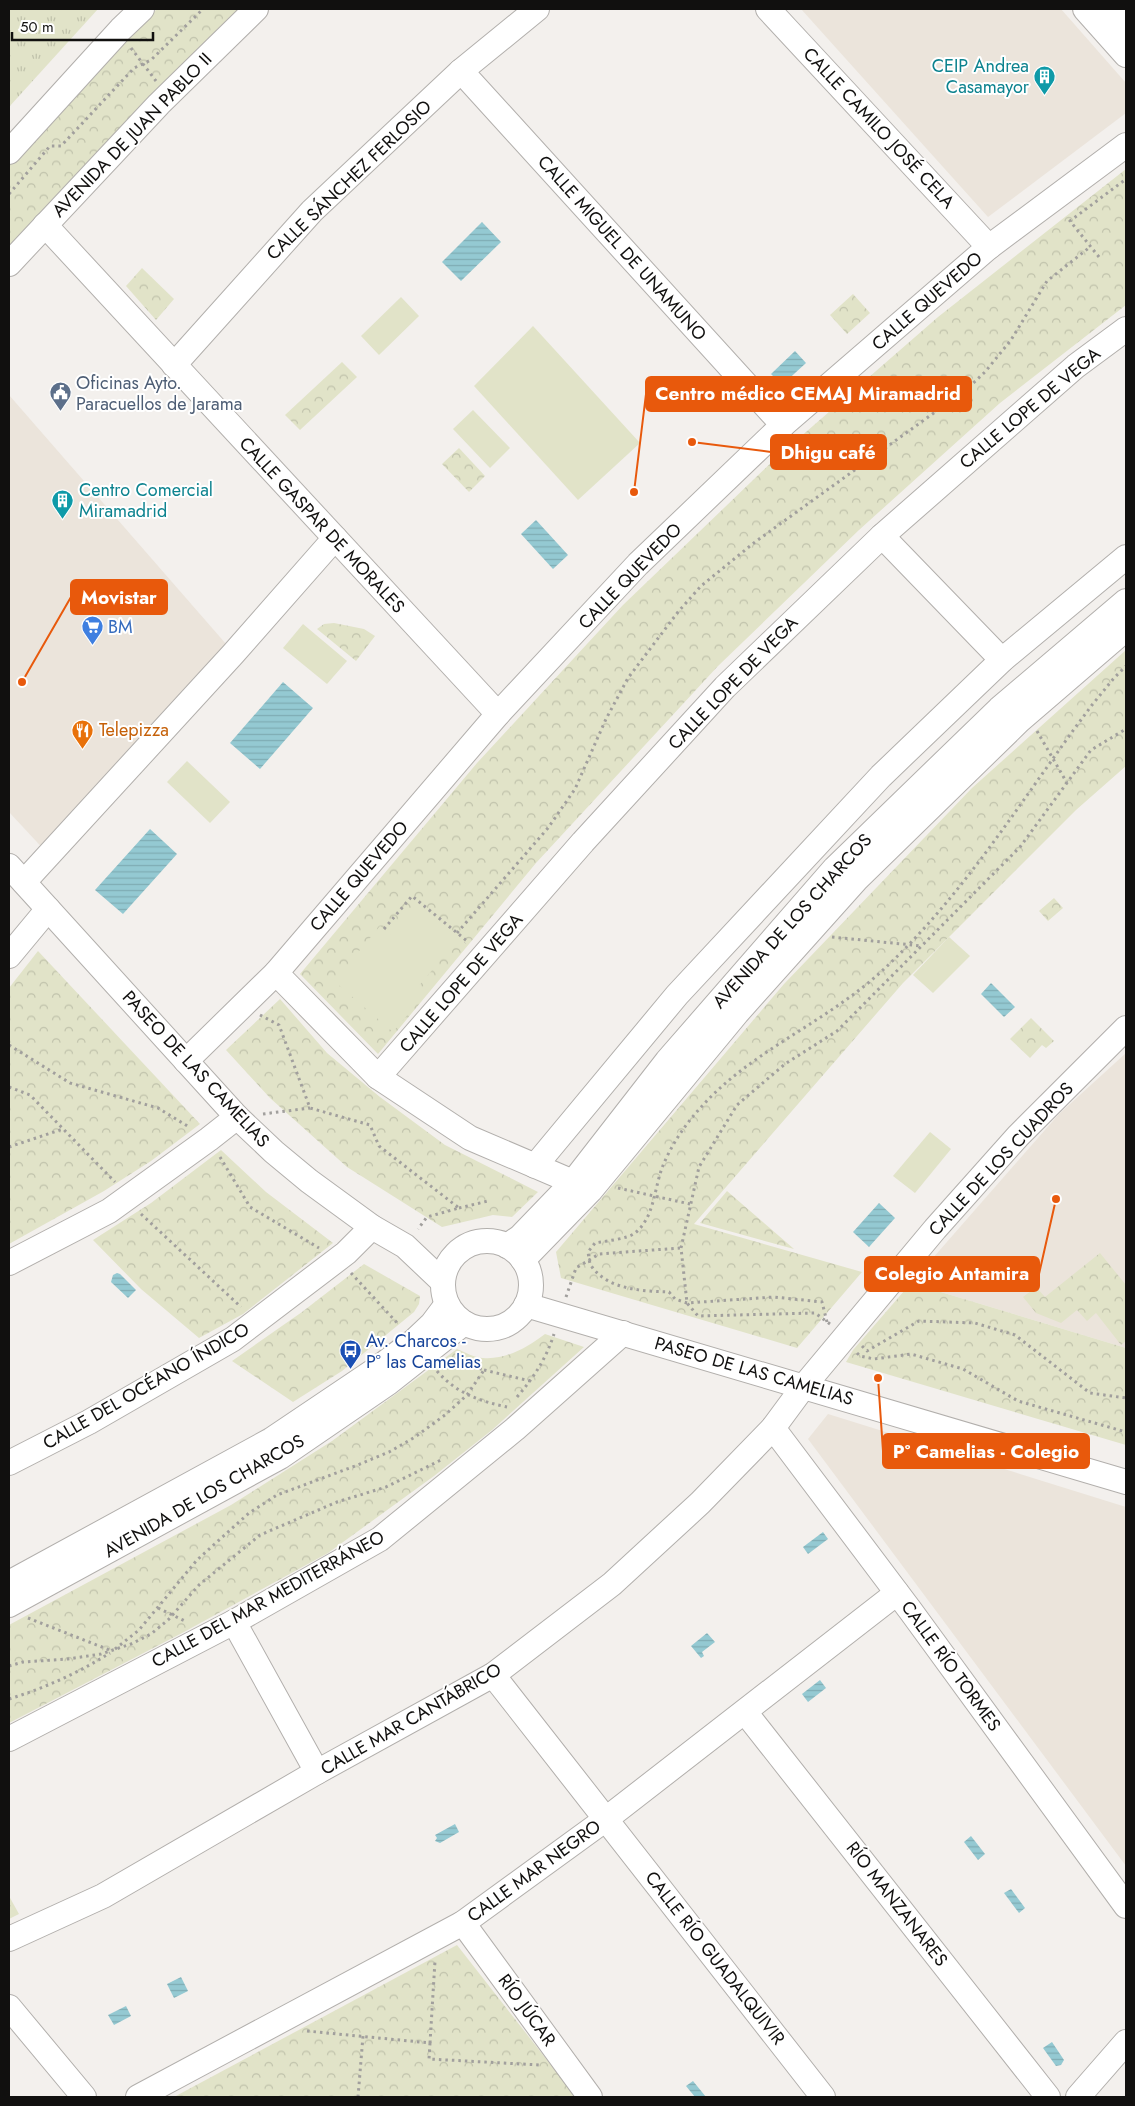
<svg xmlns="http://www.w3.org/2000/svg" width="1135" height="2106" font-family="Jost,sans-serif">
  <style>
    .built { fill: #ebe4db }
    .grass { fill: url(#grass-tufts) }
    .forest { fill: url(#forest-crowns) }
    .garden { fill: #e1e3c8 }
    .water { fill: url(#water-rules) }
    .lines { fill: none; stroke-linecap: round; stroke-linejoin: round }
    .minor-casing { stroke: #b2afac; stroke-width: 26 }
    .path { stroke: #a19f9d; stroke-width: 3; stroke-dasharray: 2.5 4; stroke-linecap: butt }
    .minor { stroke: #fff; stroke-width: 24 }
    .labels { text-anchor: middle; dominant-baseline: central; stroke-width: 4; stroke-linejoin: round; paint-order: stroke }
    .culture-label { font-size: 18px; fill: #0d838f; stroke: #fff; text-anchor: end }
    .street-label { font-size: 18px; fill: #11100f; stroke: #fff }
    .service-label { font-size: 18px; fill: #4e5e75; stroke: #fff; text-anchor: start }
    .shop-label { font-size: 18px; fill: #366cbe; stroke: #fff; text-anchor: start }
    .food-label { font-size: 18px; fill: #c56008; stroke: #fff; text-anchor: start }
    .transit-label { font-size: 18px; fill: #164399; stroke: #fff; text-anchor: start }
    .leader { fill: none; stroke: #e8590c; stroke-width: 2 }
    .callout-dot { fill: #e8590c; stroke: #fff; stroke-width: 2 }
    .callout { fill: #e8590c; stroke: #e8590c; stroke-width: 2 }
    .callout-label { font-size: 19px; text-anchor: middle; font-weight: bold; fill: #fff }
  </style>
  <defs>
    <pattern id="grass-tufts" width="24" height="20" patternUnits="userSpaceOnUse" patternTransform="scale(1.25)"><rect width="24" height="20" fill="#e1e3c8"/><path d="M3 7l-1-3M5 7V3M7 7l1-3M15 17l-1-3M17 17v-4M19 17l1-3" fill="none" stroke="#c0c2ab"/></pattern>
    <pattern id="forest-crowns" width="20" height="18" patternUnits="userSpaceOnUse" patternTransform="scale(1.25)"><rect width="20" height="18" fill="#e1e3c8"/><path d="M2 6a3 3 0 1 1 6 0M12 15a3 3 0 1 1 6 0" fill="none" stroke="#c0c2ab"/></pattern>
    <pattern id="water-rules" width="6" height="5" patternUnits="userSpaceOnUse" patternTransform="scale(1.25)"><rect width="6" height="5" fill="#94c9d2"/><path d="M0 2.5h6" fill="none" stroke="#7facb3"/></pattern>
  </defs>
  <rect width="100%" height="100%" fill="#f3f0ed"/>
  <g class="built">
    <polygon points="801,9 1061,9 1126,83 1126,113 988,217"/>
    <polygon points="9,395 233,652 49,855 9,812"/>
    <polygon points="1126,1053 1126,1348 911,1283 1059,1114"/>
    <polygon points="828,1414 1126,1507 1126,1866 808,1439"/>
  </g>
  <g class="grass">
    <polygon points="9,9 98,9 9,107"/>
    <polygon points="9,1896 19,1914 9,1919"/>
  </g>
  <g class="forest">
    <polygon points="157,9 242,9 72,178 9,255 9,165 126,39"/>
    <polygon points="1126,169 1126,305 1000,403 859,530 718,666 536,863 378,1054 300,974 477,763 623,605 775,459 938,317"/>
    <polygon points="142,268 174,299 156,320 126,286"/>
    <polygon points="853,294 870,313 847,334 830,315"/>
    <polygon points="342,362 357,377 300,430 285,415"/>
    <polygon points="459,448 485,476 469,492 442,464"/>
    <polygon points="334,623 364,629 375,636 356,661 317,629 324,624"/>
    <polygon points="1126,650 1126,766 1076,810 903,983 694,1224 862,1272 797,1348 561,1278 556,1252 784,984 972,788"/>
    <polygon points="1054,898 1063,908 1048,921 1039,911"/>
    <polygon points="38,951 200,1124 151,1161 104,1191 9,1244 9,988"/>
    <polygon points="280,999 327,1053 380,1097 445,1145 538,1192 512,1217 493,1215 442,1227 347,1167 270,1098 226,1050"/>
    <polygon points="1031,1018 1054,1041 1046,1048 1042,1045 1030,1058 1010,1039"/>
    <polygon points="221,1150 266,1192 333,1243 243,1314 199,1338 141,1289 93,1240 151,1203"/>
    <polygon points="727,1191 794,1249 700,1223"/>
    <polygon points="1100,1253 1126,1285 1126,1341 1121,1345 1096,1313 1087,1321 1077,1310 1061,1323 1036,1313 1023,1297 1036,1287 1045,1297"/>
    <polygon points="364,1264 420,1296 419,1304 414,1312 342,1371 293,1402 232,1361 302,1312"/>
    <polygon points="911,1283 1126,1348 1126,1445 846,1362 853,1350"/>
    <path d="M545 1334 584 1347 492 1430 434 1476 328 1553 184 1632 9 1723V1625L231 1505 332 1441 457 1349C465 1352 475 1358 483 1358 506 1360 528 1347 545 1334Z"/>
    <polygon points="457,1945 576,2097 174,2097"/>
  </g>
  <g class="garden">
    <polygon points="401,297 419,316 379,355 361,336"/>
    <polygon points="533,326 640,443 578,500 474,386"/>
    <polygon points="473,410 510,448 490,468 453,429"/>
    <polygon points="303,624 347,661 327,684 283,648"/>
    <polygon points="187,761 230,802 210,823 167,782"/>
    <polygon points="417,903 458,939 418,987 426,993 393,1032 334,981 380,926 391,935"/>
    <polygon points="949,937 970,956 933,993 913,975"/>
    <polygon points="930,1132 951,1149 915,1193 893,1176"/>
  </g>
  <g class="water">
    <polygon points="482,222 501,242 461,281 442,262"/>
    <polygon points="795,351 806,363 782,385 771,374"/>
    <polygon points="536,520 568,555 553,569 521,534"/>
    <polygon points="283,682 313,708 260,769 230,743"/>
    <polygon points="150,829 177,854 123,914 95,890"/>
    <polygon points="991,983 1015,1007 1004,1017 981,994"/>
    <polygon points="879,1203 895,1218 869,1247 853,1232"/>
    <polygon points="117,1273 120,1274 136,1290 128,1298 111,1282 113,1275"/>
    <polygon points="823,1532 828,1539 808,1554 803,1547"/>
    <polygon points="707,1633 715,1642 702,1652 704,1656 701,1658 691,1646"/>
    <polygon points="820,1680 826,1688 808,1702 802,1694"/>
    <polygon points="455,1824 459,1832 440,1843 435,1841 437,1838 435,1835"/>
    <polygon points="971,1836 985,1854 978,1860 964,1842"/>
    <polygon points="1011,1889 1025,1908 1019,1913 1004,1893"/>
    <polygon points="181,1977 188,1991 174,1998 167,1984"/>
    <polygon points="126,2006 131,2016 114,2025 108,2015"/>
    <polygon points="1052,2042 1064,2060 1061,2065 1056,2066 1043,2048"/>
    <polygon points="693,2081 706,2097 695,2097 686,2086"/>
  </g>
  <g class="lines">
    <defs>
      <g id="minor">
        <polyline points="768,9 989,247"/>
        <polyline points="1085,9 1126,55"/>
        <polyline points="1111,9 1126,25"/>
        <polyline points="461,71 783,425"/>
        <polyline points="9,152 121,29 142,9"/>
        <polyline points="45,225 498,714"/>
        <polyline points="9,264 159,104 256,9"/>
        <polyline points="174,365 312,211 461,71 537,9"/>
        <polyline points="882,536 1002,660"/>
        <polyline points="9,866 237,1117 274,1152 309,1181 372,1227 405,1246 443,1282"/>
        <polyline points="24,882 233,654 335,538"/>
        <polyline points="9,956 48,909"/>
        <polyline points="276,973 378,1077 470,1138 573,1182"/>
        <polyline points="186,1061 276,973 498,714 638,564 783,425 989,247 1126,145"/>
        <polyline points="378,1077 583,842 725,687 882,536 1076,366 1126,329"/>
        <polyline points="535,1166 677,995 881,776 1002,660 1126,557"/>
        <circle cx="487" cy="1285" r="44"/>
        <polyline points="507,1246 520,1237 573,1182 667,1061 835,868 999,709 1126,601"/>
        <polyline points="523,1260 590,1191 737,1013 856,880 1019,721 1126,629"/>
        <polyline points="9,1263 109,1211 209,1139 237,1117"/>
        <polyline points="526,1305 1126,1482"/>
        <polyline points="773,1428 910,1610 1126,1906"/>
        <polyline points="9,1463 89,1422 233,1339 346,1253 372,1227"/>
        <polyline points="9,1583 271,1440 378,1368 414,1341 432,1324 447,1304"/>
        <polyline points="9,1605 280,1457 388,1383 464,1323"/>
        <polyline points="234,1622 317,1772"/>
        <polyline points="493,1675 823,2097"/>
        <polyline points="745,1712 1048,2097"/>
        <polyline points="9,1739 234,1622 380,1539 515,1429 623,1333"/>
        <polyline points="463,1923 590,2097"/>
        <polyline points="9,1939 103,1896 317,1772 493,1675 612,1584 700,1503 773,1428 804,1386 935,1229 1018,1136 1126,1028"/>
        <polyline points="9,2007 84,2097"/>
        <polyline points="138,2097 463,1923 606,1819 897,1593"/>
        <polyline points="1078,2097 1126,2042"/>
      </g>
    </defs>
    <use href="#minor" class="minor-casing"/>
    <g class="path">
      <polyline points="131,48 156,81"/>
      <polyline points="9,194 50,146 61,146 134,68 151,60 203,9"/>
      <polyline points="1099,257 1070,221 1126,179"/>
      <polyline points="1037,731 1067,783"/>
      <polyline points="384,929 412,896 467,941 465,943"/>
      <polyline points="457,933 548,828 575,789 606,719 628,678 678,612 701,586 755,542 967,389 985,372 1011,340 1047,281 1090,247"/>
      <polyline points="832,937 922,946"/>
      <polyline points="260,1015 279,1025 310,1108 370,1125 379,1146 459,1208 427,1217 418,1229"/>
      <polyline points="9,1045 70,1083 158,1108 189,1127"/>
      <polyline points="9,1087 30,1095 115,1182"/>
      <polyline points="263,1114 310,1108"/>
      <polyline points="9,1147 63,1129"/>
      <polyline points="220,1157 250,1207 319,1248"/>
      <polyline points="618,1188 690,1204"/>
      <polyline points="459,1208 488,1201"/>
      <polyline points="141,1214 241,1307"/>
      <polyline points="351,1273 399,1325"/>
      <polyline points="566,1297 576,1268 599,1254 680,1248"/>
      <path d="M827 1322 822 1302 774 1297 687 1303 675 1299 669 1292C643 1291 609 1290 592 1267 589 1264 589 1257 588 1252L595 1243C605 1241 628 1239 635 1233 654 1218 654 1190 662 1168 671 1145 686 1123 703 1105 754 1049 829 1021 884 969 966 893 1025 794 1092 705L1114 678 1126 666"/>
      <polyline points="830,1324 815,1313 698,1316 687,1303 681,1248 699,1167 737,1105 785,1064 837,1031 1020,847 1091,750 1126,729"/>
      <polyline points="862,1346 867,1351 919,1321 975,1323 1015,1335 1090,1393 1126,1398"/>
      <polyline points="857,1353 860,1356 874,1359 911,1354 963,1369 1018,1401 1126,1432"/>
      <polyline points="484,1370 530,1381"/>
      <path d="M437 1371C456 1393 479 1401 507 1407"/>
      <path d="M517 1397C534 1377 546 1359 554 1334"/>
      <polyline points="158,1608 187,1622"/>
      <polyline points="28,1618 112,1651"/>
      <polyline points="115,1649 139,1630 197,1560 249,1513 277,1495 355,1466 389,1452 415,1437 445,1415 467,1395 484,1370 452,1359"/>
      <polyline points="9,1666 23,1662 68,1659 101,1654 131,1644 151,1634 168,1620 199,1585 260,1535 337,1502 386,1487 441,1460"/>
      <path d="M9 1699C45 1688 78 1673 110 1653"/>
      <polyline points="307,2031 430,2043 429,2059 540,2065"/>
      <polyline points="430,2043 435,1961"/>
      <polyline points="358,2097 363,2036"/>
    </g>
    <use href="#minor" class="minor"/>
  </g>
  <defs>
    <symbol id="building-pin" viewBox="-11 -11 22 30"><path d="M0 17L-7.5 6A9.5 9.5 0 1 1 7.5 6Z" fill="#0f9aa8" stroke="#fff"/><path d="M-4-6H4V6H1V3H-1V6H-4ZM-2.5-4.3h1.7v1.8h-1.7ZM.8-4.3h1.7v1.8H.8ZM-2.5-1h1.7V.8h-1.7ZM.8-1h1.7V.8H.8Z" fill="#fff"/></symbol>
    <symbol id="civic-pin" viewBox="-11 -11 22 30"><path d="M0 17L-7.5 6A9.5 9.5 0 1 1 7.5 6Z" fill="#5c6f8a" stroke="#fff"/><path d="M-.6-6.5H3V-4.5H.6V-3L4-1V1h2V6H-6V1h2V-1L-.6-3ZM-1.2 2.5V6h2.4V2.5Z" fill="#fff"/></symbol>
    <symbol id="supermarket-pin" viewBox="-11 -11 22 30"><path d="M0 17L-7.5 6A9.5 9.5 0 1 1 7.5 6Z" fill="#3f7fe0" stroke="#fff"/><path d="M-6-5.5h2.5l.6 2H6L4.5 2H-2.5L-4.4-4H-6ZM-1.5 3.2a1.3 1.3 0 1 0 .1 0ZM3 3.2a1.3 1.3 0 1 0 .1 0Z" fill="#fff"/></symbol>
    <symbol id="restaurant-pin" viewBox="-11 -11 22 30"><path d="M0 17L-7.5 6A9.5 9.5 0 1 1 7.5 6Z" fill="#e8710a" stroke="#fff"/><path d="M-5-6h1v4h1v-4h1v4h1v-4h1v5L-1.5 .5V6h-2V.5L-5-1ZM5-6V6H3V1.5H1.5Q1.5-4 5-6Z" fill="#fff"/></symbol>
    <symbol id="bus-pin" viewBox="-11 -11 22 30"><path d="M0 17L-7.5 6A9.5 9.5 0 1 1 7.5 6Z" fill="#1a4fb4" stroke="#fff"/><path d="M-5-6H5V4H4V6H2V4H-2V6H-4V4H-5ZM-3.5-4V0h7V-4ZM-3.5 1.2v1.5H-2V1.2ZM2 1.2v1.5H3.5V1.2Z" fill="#fff"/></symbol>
  </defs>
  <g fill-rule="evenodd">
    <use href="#building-pin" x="1032" y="64" width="25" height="34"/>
    <use href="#civic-pin" x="48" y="380" width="25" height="34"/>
    <use href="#building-pin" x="50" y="488" width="25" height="34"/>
    <use href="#supermarket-pin" x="80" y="614" width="25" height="34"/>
    <use href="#restaurant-pin" x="70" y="718" width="25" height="34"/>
    <use href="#bus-pin" x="338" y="1338" width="25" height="34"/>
  </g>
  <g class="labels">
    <g class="culture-label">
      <text x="1029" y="66">CEIP Andrea<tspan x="1029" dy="21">Casamayor</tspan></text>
      <text x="79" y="490" text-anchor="start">Centro Comercial<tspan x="79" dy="21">Miramadrid</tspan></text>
    </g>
    <g class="street-label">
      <text transform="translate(879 128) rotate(47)">CALLE CAMILO JOSÉ CELA</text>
      <text transform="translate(132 135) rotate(-46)">AVENIDA DE JUAN PABLO II</text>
      <text transform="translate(349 180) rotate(-44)">CALLE SÁNCHEZ FERLOSIO</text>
      <text transform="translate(622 248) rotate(48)">CALLE MIGUEL DE UNAMUNO</text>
      <text transform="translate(927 301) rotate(-41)">CALLE QUEVEDO</text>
      <text transform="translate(1030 408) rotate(-40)">CALLE LOPE DE VEGA</text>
      <text transform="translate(322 525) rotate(47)">CALLE GASPAR DE MORALES</text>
      <text transform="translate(630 576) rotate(-46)">CALLE QUEVEDO</text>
      <text transform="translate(733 683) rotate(-46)">CALLE LOPE DE VEGA</text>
      <text transform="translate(359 876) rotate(-49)">CALLE QUEVEDO</text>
      <text transform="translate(792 921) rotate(-48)">AVENIDA DE LOS CHARCOS</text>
      <text transform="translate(461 983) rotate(-49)">CALLE LOPE DE VEGA</text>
      <text transform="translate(196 1069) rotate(47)">PASEO DE LAS CAMELIAS</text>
      <text transform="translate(1001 1159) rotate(-47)">CALLE DE LOS CUADROS</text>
      <text transform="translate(754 1371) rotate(16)">PASEO DE LAS CAMELIAS</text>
      <text transform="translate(146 1386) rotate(-30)">CALLE DEL OCÉANO ÍNDICO</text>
      <text transform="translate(204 1496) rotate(-30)">AVENIDA DE LOS CHARCOS</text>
      <text transform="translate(268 1599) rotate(-29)">CALLE DEL MAR MEDITERRÁNEO</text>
      <text transform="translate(951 1666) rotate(54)">CALLE RÍO TORMES</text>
      <text transform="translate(411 1719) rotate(-30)">CALLE MAR CANTÁBRICO</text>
      <text transform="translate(534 1871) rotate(-36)">CALLE MAR NEGRO</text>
      <text transform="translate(897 1904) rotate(52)">RÍO MANZANARES</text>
      <text transform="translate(715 1958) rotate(52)">CALLE RÍO GUADALQUIVIR</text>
      <text transform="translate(527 2010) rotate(54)">RÍO JÚCAR</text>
    </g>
    <g class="service-label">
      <text x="76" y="383">Oficinas Ayto.<tspan x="76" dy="21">Paracuellos de Jarama</tspan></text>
    </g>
    <g class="shop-label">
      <text x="108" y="627">BM</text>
    </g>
    <g class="food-label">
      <text x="99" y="730">Telepizza</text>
    </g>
    <g class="transit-label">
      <text x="366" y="1341">Av. Charcos -<tspan x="366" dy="21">Pº las Camelias</tspan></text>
    </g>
  </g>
  <path class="leader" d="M634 492L646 394M692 442L771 452M22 682L71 597M1056 1199L1039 1274M878 1378L883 1451"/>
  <g class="callout-dot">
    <circle cx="634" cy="492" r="5"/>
    <circle cx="692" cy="442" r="5"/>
    <circle cx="22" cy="682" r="5"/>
    <circle cx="1056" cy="1199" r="5"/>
    <circle cx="878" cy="1378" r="5"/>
  </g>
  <g class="callout">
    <rect x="646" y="377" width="325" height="34" rx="5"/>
    <rect x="771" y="435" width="115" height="34" rx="5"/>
    <rect x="71" y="580" width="96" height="34" rx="5"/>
    <rect x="865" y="1257" width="174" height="34" rx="5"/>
    <rect x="883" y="1434" width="206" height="34" rx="5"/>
  </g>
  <g class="callout-label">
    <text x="808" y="400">Centro médico CEMAJ Miramadrid</text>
    <text x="828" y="459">Dhigu café</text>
    <text x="119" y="604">Movistar</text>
    <text x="952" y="1280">Colegio Antamira</text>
    <text x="986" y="1458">Pº Camelias - Colegio</text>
  </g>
  <rect width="1135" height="2106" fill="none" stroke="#11100f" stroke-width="20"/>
  <path d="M12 32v8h141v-8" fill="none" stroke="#11100f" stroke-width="2.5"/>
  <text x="20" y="32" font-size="15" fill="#11100f" stroke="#ffffff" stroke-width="4" paint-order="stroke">50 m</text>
</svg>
